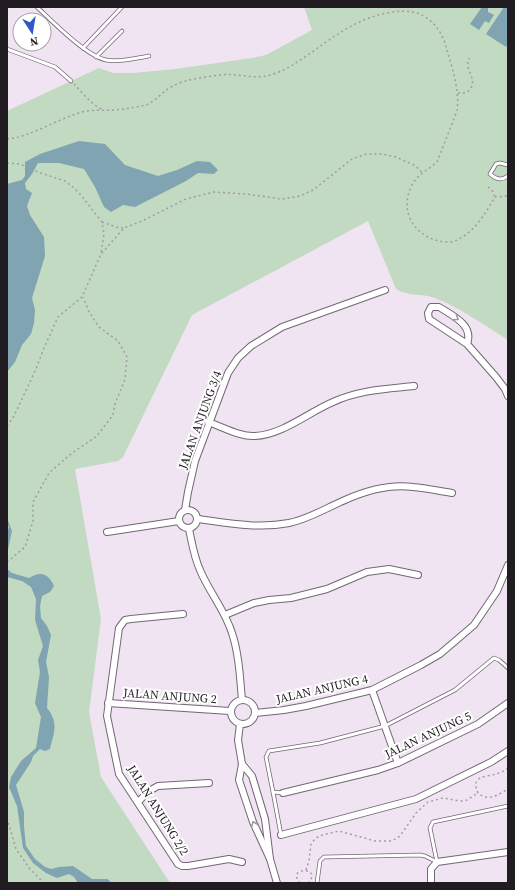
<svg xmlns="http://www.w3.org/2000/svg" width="515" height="890" font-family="'Source Serif 4',serif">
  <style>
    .green { fill: #c1dac1 }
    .water { fill: #80a4b1 }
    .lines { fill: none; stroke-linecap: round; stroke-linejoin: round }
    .lane-casing { stroke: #726774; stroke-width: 4.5 }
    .street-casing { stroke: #726774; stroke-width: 8 }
    .path { stroke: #a39aa5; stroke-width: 1.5; stroke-dasharray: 2 3; stroke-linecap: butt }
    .lane { stroke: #fff; stroke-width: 3 }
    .street { stroke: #fff; stroke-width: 6 }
    .oneway { stroke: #9b999b }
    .labels { text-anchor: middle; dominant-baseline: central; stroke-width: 4; stroke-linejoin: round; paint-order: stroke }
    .street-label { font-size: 12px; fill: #201c21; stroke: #fff }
  </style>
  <rect width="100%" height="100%" fill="#f0e4f2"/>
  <path class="green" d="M304 7H508V340C484 325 461 308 435 298 421 293 409 297 396 289L368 221 192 315 123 457 118 461 113 462 75 469 101 619 89 712 101 777 170 883H7V111L99 68 113 73H133L175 69 252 58 266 55 312 30Z"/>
  <g class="water">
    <polygon points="482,7 488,7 488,12 494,15 489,23 485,21 479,30 470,24"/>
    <polygon points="504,7 508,7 508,43 506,47 486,34"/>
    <polygon points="79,141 105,144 125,165 158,176 177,170 197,161 210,162 218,170 214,174 198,173 186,181 135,207 123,205 111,212 104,207 95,187 84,169 59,163 38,163 32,174 25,183 26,189 32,193 27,206 30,215 44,237 45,256 32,298 35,310 34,323 31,334 22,345 15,362 7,372 7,184 22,180 25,176 25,162 40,154"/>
    <polygon points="7,518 12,531 7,554 7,532 9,527 7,523"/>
    <path d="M7 569 12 573 29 578C41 571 48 573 54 586L50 592 42 596 40 606 41 618 47 626 51 635 46 662 49 677 47 708C59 723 54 732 50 749L45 751 40 749 33 756 31 762 16 785 24 812V827L26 846 35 859 45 867 51 869 59 867 73 866 92 879H108L111 883H78L74 877 69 874 57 878 46 873 33 863 23 848 17 806 9 787 11 777 21 761 36 748 41 717 35 703 40 672 38 660 43 646 35 620 36 599 31 587 22 581 7 577Z"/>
  </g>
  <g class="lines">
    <defs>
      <g id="lane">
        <path d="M37 7C52 21 86 56 106 60 119 63 136 58 149 56"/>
        <polyline points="83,48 122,7"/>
        <polyline points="7,49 55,67 71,81"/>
        <polyline points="96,57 122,31"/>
        <path d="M508 165 500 163 496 164 490 174C496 179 501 181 508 176"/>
        <polyline points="273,792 281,835"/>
        <polyline points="283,793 273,792 266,757 269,751 320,743 385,726 455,690 494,658 499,660 508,668"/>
        <polyline points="437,862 430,828 433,822 508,806"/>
        <polyline points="317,883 320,861 324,857 420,855 425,856 437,862"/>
      </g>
      <g id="street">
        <path d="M467 344C474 325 453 316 439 307H431L428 313 429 319 467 344 496 377 505 389 508 396"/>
        <path d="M208 422C223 427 240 437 255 436 282 435 309 412 333 402 359 390 386 389 414 386"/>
        <circle cx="188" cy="519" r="9"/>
        <polyline points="185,510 188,492 195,461 228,373 238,358 251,346 282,327 385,290"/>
        <path d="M198 519C228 523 258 529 289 523 309 519 326 508 345 500 365 491 390 484 413 487 426 488 439 491 452 493"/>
        <path d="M189 529C192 543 194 557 200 570 209 592 225 610 232 633 239 654 240 678 242 700"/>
        <polyline points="107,532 179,521"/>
        <polyline points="183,614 131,619 125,620 119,628 107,716 119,774 178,864 182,866 188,866 229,859 242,862"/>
        <polyline points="225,615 254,603 269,600 291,598 327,589 367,572 389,569 418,575"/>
        <polyline points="372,690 398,763"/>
        <circle cx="243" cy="712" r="12"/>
        <polyline points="108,703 230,711"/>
        <polyline points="255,713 284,710 306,706 372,690 421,665 440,654 474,625 497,591 508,565"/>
        <polyline points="240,724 238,740 242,764 239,780 253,822 270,859"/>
        <polyline points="242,764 252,776 265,819 270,859 277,883"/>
        <polyline points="283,793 378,770 398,763 478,724 508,703"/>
        <polyline points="138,802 149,791 158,786 209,783"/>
        <polyline points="281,835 416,799 491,762 508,751"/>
        <polyline points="431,883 431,869 437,862 508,852"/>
      </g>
    </defs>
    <use href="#lane" class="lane-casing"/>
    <use href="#street" class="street-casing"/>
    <g class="path">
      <path d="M74 84C83 93 92 106 104 110"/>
      <path d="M458 93H466C482 81 463 72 469 58"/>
      <path d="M7 139C31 137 57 119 82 112 93 109 104 111 115 110 126 109 136 107 146 105 156 101 163 91 173 86 186 79 205 77 220 75 240 72 254 82 276 73 288 69 297 62 308 55 333 37 356 19 387 13 398 11 407 10 417 13 431 18 440 29 445 43 451 65 460 88 457 111L437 162C428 170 418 174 412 185 399 210 413 235 439 241 445 242 453 243 457 240 475 232 486 212 495 197L508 196"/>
      <polyline points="7,163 20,164 38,172 65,181 73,187 80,194 102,222 104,234 101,253"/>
      <polyline points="488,187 492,190 495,197"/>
      <polyline points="102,222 119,228 123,228"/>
      <polyline points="7,426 14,416 36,369 44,348 58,317 82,297 101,254 124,228 142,221 186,199 214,192 246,194 282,199 300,196 313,190 352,159 366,154 382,154 396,157 416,166 422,173"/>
      <polyline points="7,562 25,547 33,521 33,502 49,473 72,453 97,436 113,415 115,404 125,379 127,357 118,341 99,327 89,312 83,297"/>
      <path d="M508 768C504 771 500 773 496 774 485 777 470 776 478 793 488 802 498 795 508 789"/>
      <polyline points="7,818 16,849 30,869 44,883"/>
      <polyline points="306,870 309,861 311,844 314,840 319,836 339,831 375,841 392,841 400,836 416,813 428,802 443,798 460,801 467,800 478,793"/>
      <path d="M300 883C285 866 324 867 308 883"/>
    </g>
    <use href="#lane" class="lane"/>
    <use href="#street" class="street"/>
  </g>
  <defs><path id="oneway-chevron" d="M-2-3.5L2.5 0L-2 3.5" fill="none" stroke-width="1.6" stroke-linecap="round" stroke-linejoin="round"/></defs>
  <g class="oneway">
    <use href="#oneway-chevron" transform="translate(456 318) rotate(35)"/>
    <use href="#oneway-chevron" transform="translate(254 824) rotate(-112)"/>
  </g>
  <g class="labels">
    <g class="street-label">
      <text transform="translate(200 420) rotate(-70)">JALAN ANJUNG 3/4</text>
      <text transform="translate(322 689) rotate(-13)">JALAN ANJUNG 4</text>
      <text transform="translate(170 696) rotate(4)">JALAN ANJUNG 2</text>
      <text transform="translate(428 735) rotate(-25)">JALAN ANJUNG 5</text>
      <text transform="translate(158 810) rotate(58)">JALAN ANJUNG 2/2</text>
    </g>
  </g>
  <rect width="515" height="890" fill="none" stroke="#201c21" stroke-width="16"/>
  <g transform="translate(32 32) rotate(168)"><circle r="19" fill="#ffffff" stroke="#a6a4a6"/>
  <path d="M0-3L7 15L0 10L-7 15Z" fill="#3058c7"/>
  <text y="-6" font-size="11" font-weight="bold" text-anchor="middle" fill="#201c21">N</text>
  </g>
</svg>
